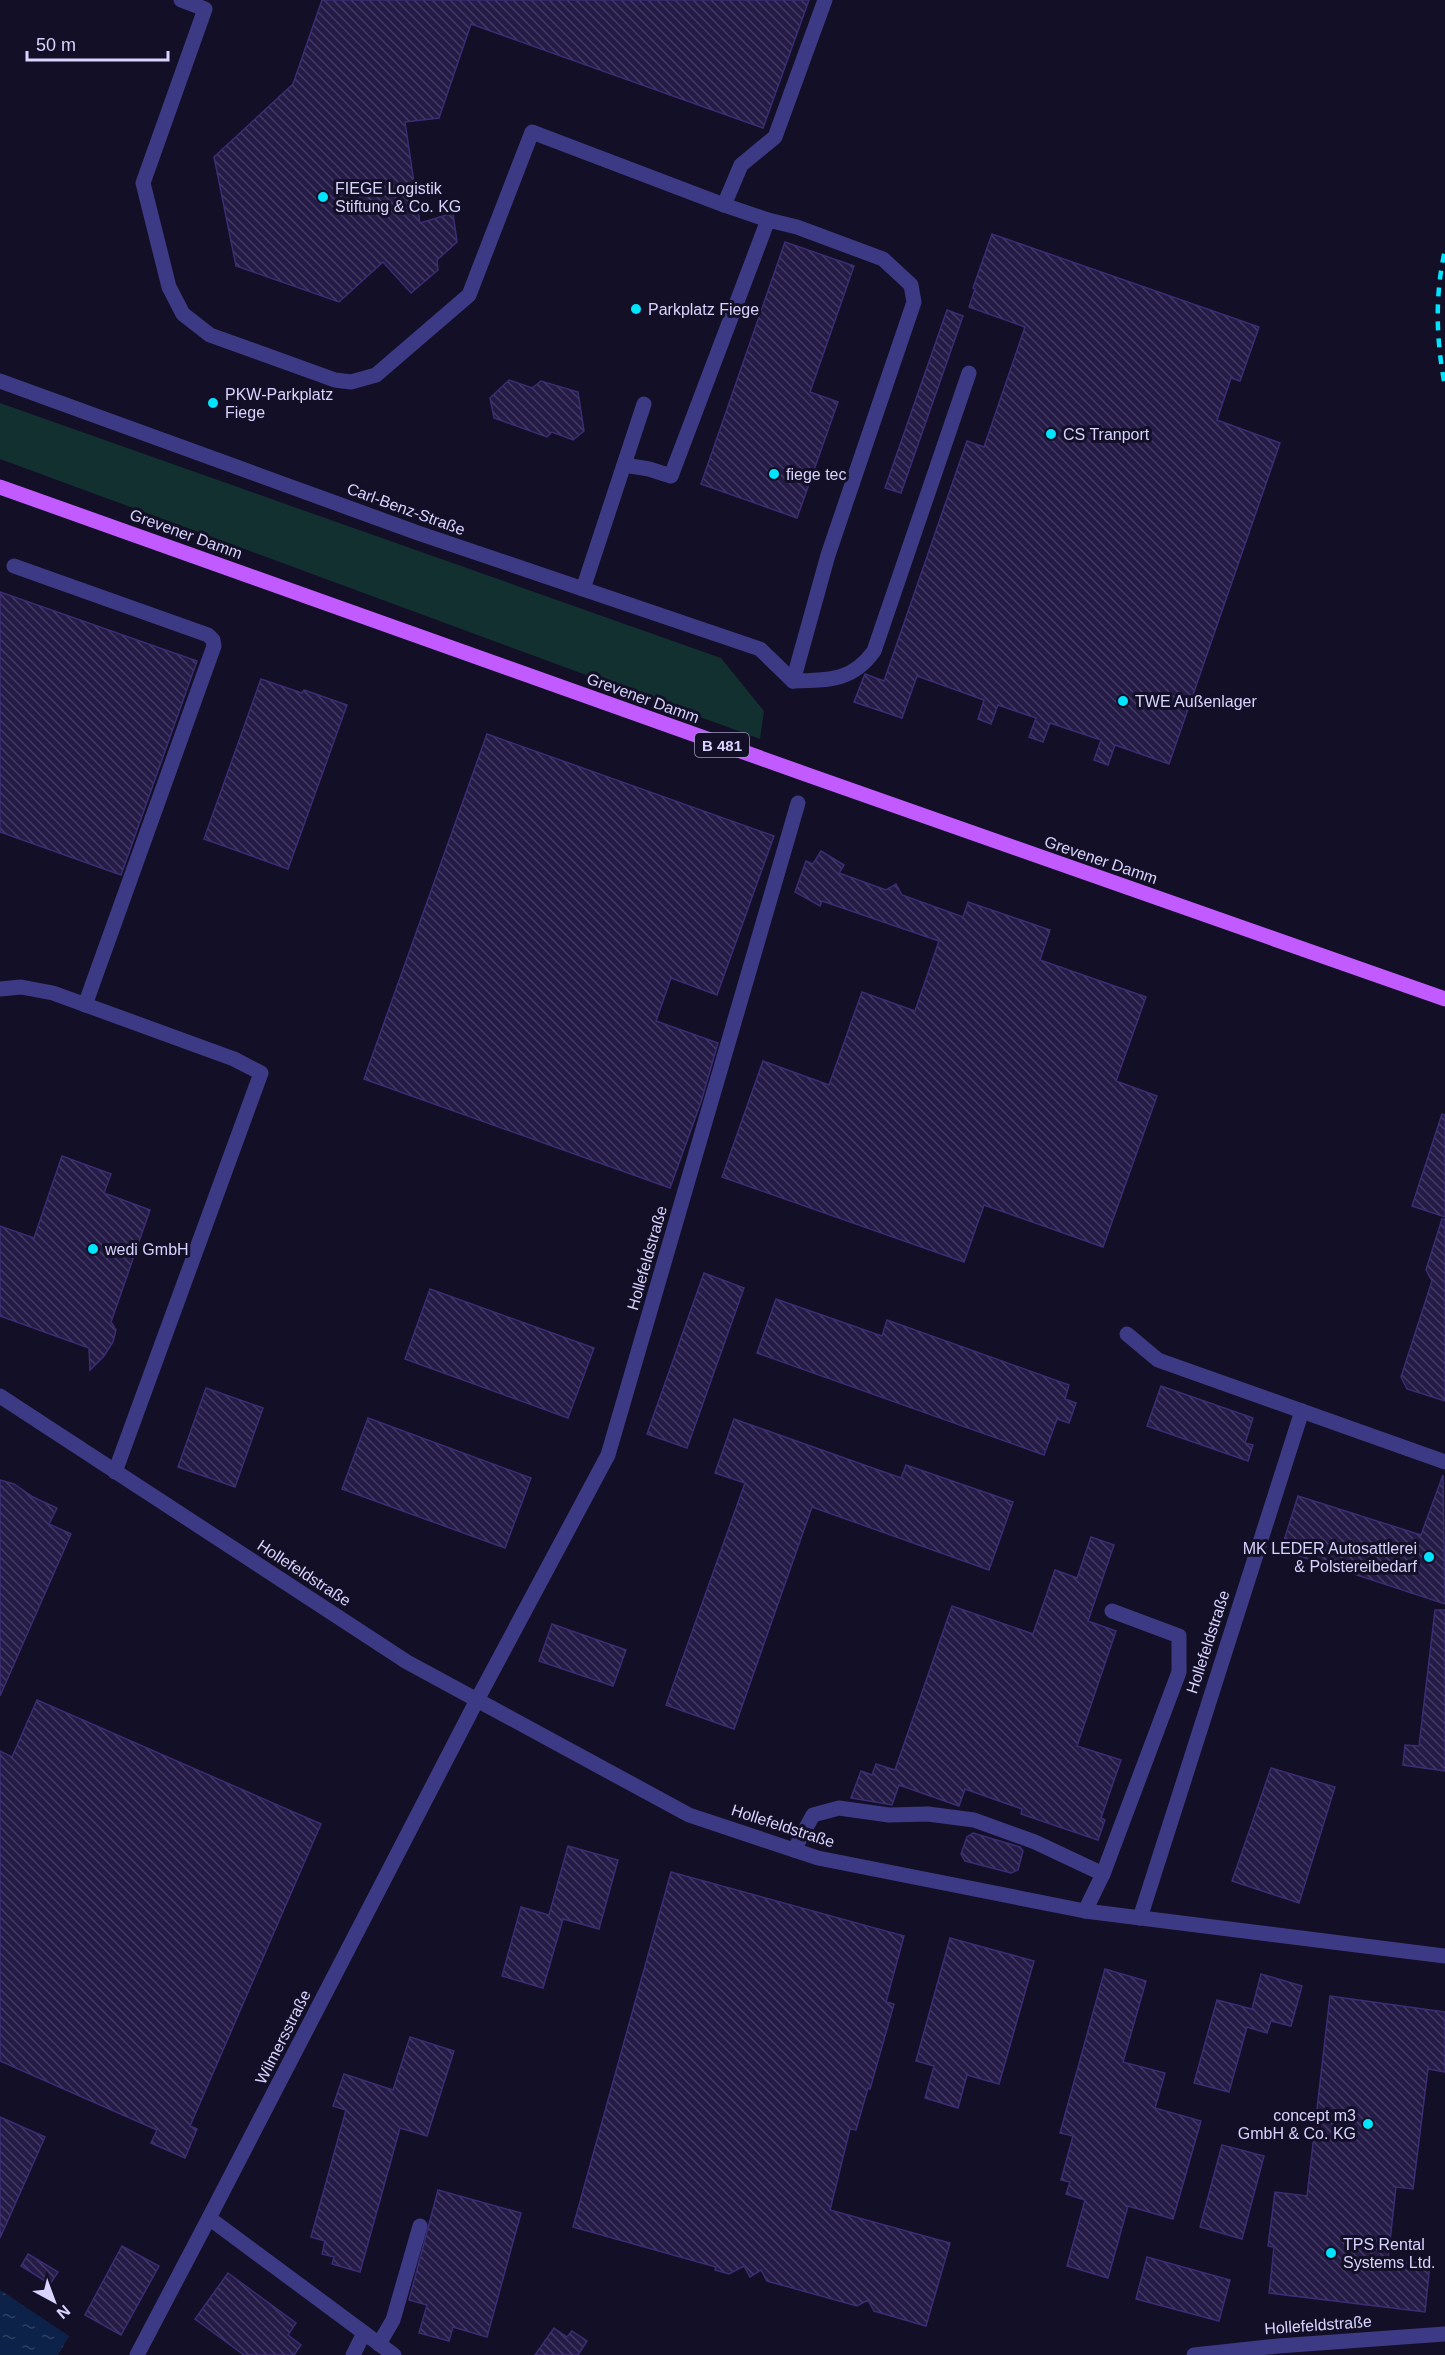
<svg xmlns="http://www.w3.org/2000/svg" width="1445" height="2355" font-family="Arial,sans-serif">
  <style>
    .grass { fill: #12302f }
    .water { fill: url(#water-ripples) }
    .building { fill: url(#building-back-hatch); stroke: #3b2d73; stroke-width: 1.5 }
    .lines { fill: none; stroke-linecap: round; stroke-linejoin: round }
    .minor { stroke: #3d3a85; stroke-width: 15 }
    .major { stroke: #c25bff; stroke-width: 15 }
    .rail { stroke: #00e5ff; stroke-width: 4.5; stroke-dasharray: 9 8; stroke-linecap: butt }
    .poi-dot { fill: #00e5ff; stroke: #130f26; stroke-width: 2 }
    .labels { text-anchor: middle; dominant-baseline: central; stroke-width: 6; stroke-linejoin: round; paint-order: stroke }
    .shield { fill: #130f26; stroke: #9e99be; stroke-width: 1.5 }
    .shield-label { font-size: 15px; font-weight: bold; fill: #d9d4ff }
    .poi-label { font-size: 16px; fill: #d9d4ff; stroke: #130f26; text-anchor: start }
    .street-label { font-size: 16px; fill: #d9d4ff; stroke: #130f26 }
  </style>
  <defs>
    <pattern id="water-ripples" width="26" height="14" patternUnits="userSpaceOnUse" patternTransform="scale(1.5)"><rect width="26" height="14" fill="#0c2248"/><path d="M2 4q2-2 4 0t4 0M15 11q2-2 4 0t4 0" fill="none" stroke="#2f4163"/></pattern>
    <pattern id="building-back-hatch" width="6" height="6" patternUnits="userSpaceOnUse" patternTransform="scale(1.5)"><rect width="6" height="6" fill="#241b47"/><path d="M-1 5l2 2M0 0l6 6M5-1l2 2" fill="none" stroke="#433b63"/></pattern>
  </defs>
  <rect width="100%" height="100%" fill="#130f26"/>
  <polygon class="grass" points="0,403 721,658 764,711 760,739 0,459"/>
  <polygon class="water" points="0,2290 69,2336 58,2355 0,2355"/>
  <g class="building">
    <polygon points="322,0 809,0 763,128 471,24 439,118 405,122 420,223 453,213 457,242 437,260 438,270 411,293 383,262 339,302 236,266 214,157 293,84"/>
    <polygon points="992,234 1259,327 1240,381 1231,378 1217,420 1280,443 1169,764 1115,745 1108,765 1094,760 1101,740 1050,723 1043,742 1029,737 1036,718 998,705 991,724 978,719 984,700 917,676 902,718 854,702 865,674 884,681 967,441 984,447 1025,327 969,307 975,289 973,288"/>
    <polygon points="785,242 854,266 810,392 838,402 797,518 701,484"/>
    <polygon points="947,310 963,316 901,493 885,488"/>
    <polygon points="509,380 532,388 541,381 578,392 584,431 573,440 552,432 547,437 494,418 490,398"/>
    <polygon points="0,592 197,661 121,875 0,832"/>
    <polygon points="261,679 302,693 304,690 347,705 288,869 204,839"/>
    <polygon points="487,734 774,836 717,995 671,978 656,1021 718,1043 701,1102 670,1188 364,1079"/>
    <polygon points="821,851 844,865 839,873 886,890 896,884 902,895 963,917 968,902 1050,930 1040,960 1146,997 1116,1081 1157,1096 1103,1247 984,1205 964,1262 722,1177 763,1061 829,1085 862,992 915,1011 939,941 822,901 820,906 795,892 806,861 813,864"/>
    <polygon points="1442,1114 1445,1115 1445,1217 1412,1206"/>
    <polygon points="62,1156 111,1174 104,1193 150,1210 111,1322 116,1330 113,1342 104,1356 90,1370 89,1348 0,1316 0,1226 34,1238"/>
    <polygon points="1442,1219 1445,1219 1445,1401 1407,1389 1401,1377 1432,1281 1426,1270"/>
    <polygon points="704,1273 744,1288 687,1448 647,1434"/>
    <polygon points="430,1289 594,1348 568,1418 405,1359"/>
    <polygon points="776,1299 882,1336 887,1320 1069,1385 1065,1399 1076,1403 1069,1423 1057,1419 1044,1455 757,1353"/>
    <polygon points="1161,1386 1253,1418 1245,1443 1253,1445 1248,1461 1147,1426"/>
    <polygon points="206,1388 263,1408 235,1487 178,1467"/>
    <polygon points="368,1418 531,1478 505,1548 342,1489"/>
    <polygon points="734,1419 901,1478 906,1465 1013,1502 989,1570 812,1507 734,1729 666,1705 745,1483 715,1473"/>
    <polygon points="1443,1475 1445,1604 1281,1550 1298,1496 1421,1535"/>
    <polygon points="0,1480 14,1484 33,1497 57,1508 49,1524 71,1534 0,1696"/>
    <polygon points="1091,1537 1114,1545 1088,1621 1116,1631 1077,1746 1121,1760 1101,1818 1105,1820 1098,1840 1021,1814 1022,1809 965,1789 959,1806 899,1785 892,1805 851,1798 861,1771 872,1775 876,1764 895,1770 952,1606 1033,1634 1055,1570 1077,1578"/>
    <polygon points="1435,1610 1445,1610 1445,1771 1403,1765 1405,1745 1419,1746"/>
    <polygon points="552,1624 626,1650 613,1686 539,1661"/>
    <polygon points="37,1700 321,1824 190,2126 197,2129 185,2158 151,2143 157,2130 0,2061 0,1751 12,1757"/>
    <polygon points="1271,1768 1335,1787 1299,1903 1232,1881"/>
    <polygon points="973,1833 1020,1847 1023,1851 1018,1870 1011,1873 965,1861 961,1854 967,1837"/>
    <polygon points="568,1846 618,1860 599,1929 563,1919 543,1988 502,1976 521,1907 549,1915"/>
    <polygon points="671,1872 904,1936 886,2002 894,2004 870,2089 868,2088 856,2130 850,2129 830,2210 950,2243 926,2326 874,2311 868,2300 857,2306 767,2281 761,2270 750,2277 744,2266 729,2274 715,2270 716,2267 573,2227"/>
    <polygon points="950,1938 1034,1961 999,2084 967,2075 958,2108 925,2098 934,2066 916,2061"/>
    <polygon points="1105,1969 1146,1981 1123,2062 1165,2073 1155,2108 1201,2121 1173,2219 1128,2206 1108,2278 1067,2266 1085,2200 1066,2194 1070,2182 1061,2180 1073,2136 1060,2133"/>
    <polygon points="1261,1974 1302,1986 1291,2026 1271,2021 1267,2033 1247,2027 1229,2092 1194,2083 1217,2000 1252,2009"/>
    <polygon points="1330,1996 1445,2012 1445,2072 1428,2069 1413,2189 1396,2187 1388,2259 1430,2264 1425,2312 1269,2293 1274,2247 1268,2246 1275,2192 1307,2196"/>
    <polygon points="410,2037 454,2051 427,2136 400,2128 360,2272 332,2264 334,2257 322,2254 325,2241 311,2237 346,2110 333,2106 344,2074 393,2090"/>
    <polygon points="0,2117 45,2137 0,2238"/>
    <polygon points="1222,2145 1264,2156 1242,2239 1200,2227"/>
    <polygon points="438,2190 521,2213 487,2337 453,2327 449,2341 419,2333 427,2305 409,2300"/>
    <polygon points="122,2246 159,2266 121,2335 85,2315"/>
    <polygon points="28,2254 58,2272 50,2284 21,2266"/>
    <polygon points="1147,2257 1230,2280 1219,2321 1136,2299"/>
    <polygon points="228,2273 296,2323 288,2335 301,2345 294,2355 244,2355 195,2319"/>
    <polygon points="554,2328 567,2337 572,2331 587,2341 578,2355 535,2355"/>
  </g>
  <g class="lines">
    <g class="minor">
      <polyline points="181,0 205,9 143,183 169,287 183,314 210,335 335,380 351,382 376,375 469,295 532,132 724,205 768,220"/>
      <polyline points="724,205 741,165 775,137 825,0"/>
      <polyline points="0,381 418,533 760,649 793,681"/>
      <polyline points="624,465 649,469 671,476 768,220 797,227 883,259 911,285 914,302 828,555 793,681"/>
      <polyline points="14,566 208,635 213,640 214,646 85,1005"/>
      <polyline points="583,589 644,404"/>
      <path d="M793 681C827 680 852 682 874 651L969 373"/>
      <polyline points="0,989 21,987 53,993 234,1059 261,1073 115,1472"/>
      <polyline points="1127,1334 1158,1360 1445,1462"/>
      <polyline points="0,1396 407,1662 689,1815 818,1858 1085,1911 1445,1956"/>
      <polyline points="794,1850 813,1815 839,1808 889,1815 928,1814 974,1820 1035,1842 1103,1874"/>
      <polyline points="1085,1911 1103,1874 1179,1672 1179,1636 1112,1611"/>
      <polyline points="1140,1918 1302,1411"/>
      <polyline points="379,2344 393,2320 420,2226"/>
      <polyline points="137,2355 209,2218"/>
      <polyline points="353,2355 364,2333"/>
      <polyline points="394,2355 209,2218 477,1700 608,1455 798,803"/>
      <polyline points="1194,2355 1278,2346 1445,2334"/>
    </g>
    <polyline class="major" points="0,487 808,775 1445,999"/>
    <path class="rail" d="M1444 381C1436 336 1435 294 1445 250"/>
  </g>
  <g class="poi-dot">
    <circle cx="323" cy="197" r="6"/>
    <circle cx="636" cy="309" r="6"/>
    <circle cx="213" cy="403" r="6"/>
    <circle cx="1051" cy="434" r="6"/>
    <circle cx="774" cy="474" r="6"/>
    <circle cx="1123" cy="701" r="6"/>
    <circle cx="93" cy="1249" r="6"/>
    <circle cx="1429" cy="1557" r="6"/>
    <circle cx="1368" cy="2124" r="6"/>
    <circle cx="1331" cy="2253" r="6"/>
  </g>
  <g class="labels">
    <rect class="shield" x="695" y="733" width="54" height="24" rx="4.5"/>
    <g class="shield-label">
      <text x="722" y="745">B 481</text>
    </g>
    <g class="poi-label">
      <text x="335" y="188">FIEGE Logistik<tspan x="335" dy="18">Stiftung &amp; Co. KG</tspan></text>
      <text x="648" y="309">Parkplatz Fiege</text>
      <text x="225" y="394">PKW-Parkplatz<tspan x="225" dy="18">Fiege</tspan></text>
      <text x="1063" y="434">CS Tranport</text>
      <text x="786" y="474">fiege tec</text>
      <text x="1135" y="701">TWE Außenlager</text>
      <text x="105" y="1249">wedi GmbH</text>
      <text x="1417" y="1548" text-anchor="end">MK LEDER Autosattlerei<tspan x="1417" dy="18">&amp; Polstereibedarf</tspan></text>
      <text x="1356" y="2115" text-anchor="end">concept m3<tspan x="1356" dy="18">GmbH &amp; Co. KG</tspan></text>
      <text x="1343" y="2244">TPS Rental<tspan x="1343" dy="18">Systems Ltd.</tspan></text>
    </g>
    <g class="street-label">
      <text transform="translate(406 509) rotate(20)">Carl-Benz-Straße</text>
      <text transform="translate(186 534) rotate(20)">Grevener Damm</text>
      <text transform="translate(643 698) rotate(20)">Grevener Damm</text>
      <text transform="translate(1101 860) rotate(19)">Grevener Damm</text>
      <text transform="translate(647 1258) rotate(-74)">Hollefeldstraße</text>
      <text transform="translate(304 1573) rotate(33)">Hollefeldstraße</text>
      <text transform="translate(1208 1642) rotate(-72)">Hollefeldstraße</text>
      <text transform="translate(783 1826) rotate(18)">Hollefeldstraße</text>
      <text transform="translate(283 2037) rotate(-63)">Wilmersstraße</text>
      <text transform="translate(1318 2325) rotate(-4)">Hollefeldstraße</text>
    </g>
  </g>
  <g transform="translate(54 2301) rotate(139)" stroke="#130f26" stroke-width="4.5" paint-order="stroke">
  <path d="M0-4.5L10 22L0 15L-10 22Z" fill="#d9d4ff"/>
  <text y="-9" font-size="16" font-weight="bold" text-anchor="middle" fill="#d9d4ff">N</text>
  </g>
  <path d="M27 51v9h141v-9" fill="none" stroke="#d9d4ff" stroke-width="3"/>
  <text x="36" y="51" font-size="18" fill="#d9d4ff" stroke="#130f26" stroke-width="4.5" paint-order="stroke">50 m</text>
</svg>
